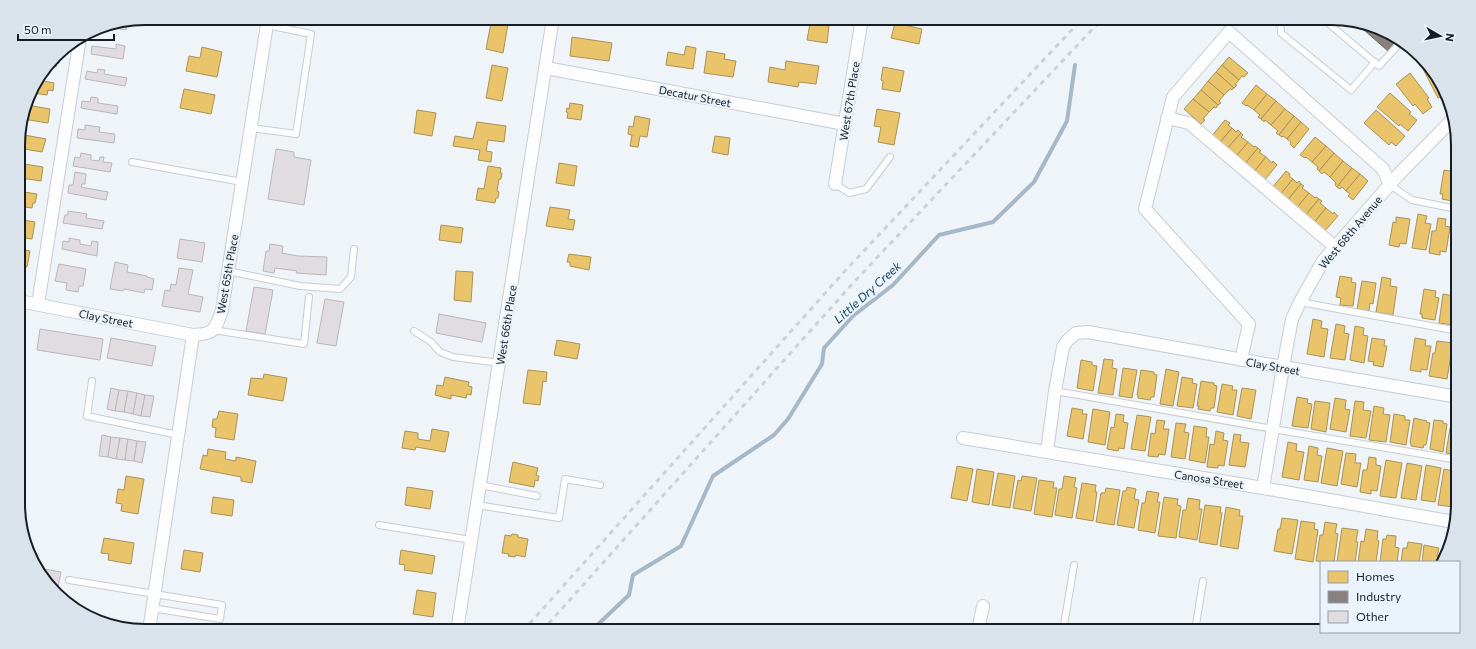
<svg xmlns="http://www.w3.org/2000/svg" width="1476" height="649" font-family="Commissioner,sans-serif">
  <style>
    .homes { fill: #e9c46a; stroke: #a99255 }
    .industry { fill: #8a817c; stroke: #676362 }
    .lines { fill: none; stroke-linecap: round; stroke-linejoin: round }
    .stream { stroke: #a6b8c8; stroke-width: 4 }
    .building { fill: #e0dcdf; stroke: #bab6b9 }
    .lane-casing { stroke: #c6cdd2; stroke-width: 8 }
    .street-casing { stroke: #c6cdd2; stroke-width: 14 }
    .lane { stroke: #fdfdfe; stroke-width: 6 }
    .street { stroke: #fdfdfe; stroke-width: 12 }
    .rail { stroke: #d0d1d3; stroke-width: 3; stroke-dasharray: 5 5; stroke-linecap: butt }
    .labels { text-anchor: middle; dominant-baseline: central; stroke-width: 4; stroke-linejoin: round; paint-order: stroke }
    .street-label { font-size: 11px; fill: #151d24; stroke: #ebf4fc }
    .water-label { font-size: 12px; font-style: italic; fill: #143f5d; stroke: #ebf4fc }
    .rim { fill: none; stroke: #151d24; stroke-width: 2 }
  </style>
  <rect width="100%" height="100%" fill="#eff4f8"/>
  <g class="homes">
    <polygon points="492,18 509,18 503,53 486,49"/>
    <polygon points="810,23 829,26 827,43 807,40"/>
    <polygon points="895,23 922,29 919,44 891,38"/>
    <polygon points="572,37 612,43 609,61 570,56"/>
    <polygon points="686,46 696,48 693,69 666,65 668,52 684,55"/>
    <polygon points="202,47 222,52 217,77 186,71 189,56 200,58"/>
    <polygon points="707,51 725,54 724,59 736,61 733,77 704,73"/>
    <polygon points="58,53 61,54 59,63 57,63 56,67 49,65"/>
    <polygon points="1229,57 1248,73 1244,77 1242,76 1239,80 1222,65"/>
    <polygon points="786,61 819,66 816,84 799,82 798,87 768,82 770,67 785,70"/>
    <polygon points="1427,64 1432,68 1445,99 1442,100 1440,97 1438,98 1422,67"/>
    <polygon points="492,65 508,68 502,101 486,98"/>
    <polygon points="1222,65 1239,80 1235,84 1237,85 1234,88 1216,72"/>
    <polygon points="883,67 904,71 900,92 882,89 883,81 881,80"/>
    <polygon points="1216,72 1234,88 1232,90 1230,89 1224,95 1208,81"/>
    <polygon points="1410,73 1429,98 1427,99 1432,107 1423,114 1415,104 1413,106 1396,84"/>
    <polygon points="38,80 54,83 53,91 48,90 47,95 33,93 34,88 32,88"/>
    <polygon points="1208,81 1224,95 1219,101 1221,103 1218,105 1201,90"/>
    <polygon points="1256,85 1267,94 1254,110 1247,105 1246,106 1242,103"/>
    <polygon points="184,89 215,95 211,114 180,108"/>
    <polygon points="1201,90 1218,105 1216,108 1214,107 1209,112 1193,99"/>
    <polygon points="1390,93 1411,112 1409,114 1417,120 1408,131 1400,124 1399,126 1377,107"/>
    <polygon points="1267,94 1276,101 1261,119 1258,117 1260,115 1254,110"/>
    <polygon points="1193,99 1209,112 1203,119 1205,120 1201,124 1184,109"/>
    <polygon points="1276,101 1285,109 1271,125 1265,120 1264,122 1261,119"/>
    <polygon points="570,103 583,105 581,120 567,118 568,113 566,112 567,108 569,109"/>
    <polygon points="27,105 50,109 48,123 23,119"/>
    <polygon points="877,109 900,113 894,145 878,142 881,127 874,126"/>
    <polygon points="1285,109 1294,116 1279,135 1276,133 1278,131 1271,125"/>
    <polygon points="417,110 436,113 432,136 414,133"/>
    <polygon points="1376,110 1405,136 1396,146 1391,142 1389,145 1364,123"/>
    <polygon points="635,116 650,119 647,137 640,136 638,147 630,146 632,135 628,134 629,126 633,127"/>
    <polygon points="1294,116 1301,122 1287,139 1283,136 1282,137 1279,135"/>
    <polygon points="1225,120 1230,123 1228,125 1232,128 1218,145 1210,138"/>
    <polygon points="477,122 506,126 504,142 488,140 486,151 492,152 491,162 478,160 480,150 453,146 455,136 473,139"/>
    <polygon points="1301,122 1309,129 1294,148 1290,144 1291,142 1287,139"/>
    <polygon points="1232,128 1236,132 1238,130 1241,133 1225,151 1218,145"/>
    <polygon points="1241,133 1243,135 1241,137 1248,142 1234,159 1225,151"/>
    <polygon points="19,134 46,139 42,152 18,148"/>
    <polygon points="715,136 730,138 728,155 712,152"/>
    <polygon points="1315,137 1326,146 1312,162 1306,157 1305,158 1300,155"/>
    <polygon points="1248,142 1254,147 1255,146 1258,148 1243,166 1234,159"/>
    <polygon points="1326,146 1334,153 1319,171 1317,169 1318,167 1312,162"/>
    <polygon points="1258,148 1261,151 1259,152 1266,157 1252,174 1243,166"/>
    <polygon points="1334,153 1343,161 1330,177 1324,172 1322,174 1319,171"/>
    <polygon points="1266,157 1272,163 1273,161 1277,165 1263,182 1252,174"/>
    <polygon points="1343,161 1352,168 1337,187 1335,185 1336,183 1330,177"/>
    <polygon points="18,163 43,167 41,181 21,178 22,173 18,173"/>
    <polygon points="559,163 577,166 574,186 556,183"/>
    <polygon points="488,166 501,168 500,173 502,173 501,179 499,179 497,191 499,192 498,198 496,198 495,203 476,200 478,188 484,189"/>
    <polygon points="1352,168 1360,174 1346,191 1342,187 1340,189 1337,187"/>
    <polygon points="1444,170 1457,172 1457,202 1442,199 1443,194 1440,194"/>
    <polygon points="1286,171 1290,174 1289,176 1293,179 1279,196 1271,189"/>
    <polygon points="1360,174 1368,181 1353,200 1348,196 1350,194 1346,191"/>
    <polygon points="1293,179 1297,183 1299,181 1301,184 1286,202 1279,196"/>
    <polygon points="1301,184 1304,186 1302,188 1309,193 1295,210 1286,202"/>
    <polygon points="18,191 37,194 35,203 33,203 32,208 18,206"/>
    <polygon points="1309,193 1315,198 1316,197 1319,199 1304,217 1295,210"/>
    <polygon points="1319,199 1322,201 1320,203 1326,208 1313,224 1304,217"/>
    <polygon points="550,207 570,210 568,219 575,220 573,230 546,226"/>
    <polygon points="1326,208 1333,214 1334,212 1338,216 1323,233 1313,224"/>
    <polygon points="1418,214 1427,216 1425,223 1431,224 1426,250 1412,248"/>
    <polygon points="1396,217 1410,219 1406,244 1400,243 1399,247 1389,245 1393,222 1396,223"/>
    <polygon points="1438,218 1446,219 1445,226 1450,227 1446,252 1440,251 1440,255 1429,253 1432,231 1436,231"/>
    <polygon points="18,219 35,222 32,239 19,237"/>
    <polygon points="1457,221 1457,256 1451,255"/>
    <polygon points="441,225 463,228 461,243 439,240"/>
    <polygon points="19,249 30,251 27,267 19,266"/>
    <polygon points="569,254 591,257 589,270 570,266 570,262 567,262"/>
    <polygon points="456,271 473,272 471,302 454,300"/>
    <polygon points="1340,276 1352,278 1351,282 1356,283 1353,306 1340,305 1341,298 1336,297"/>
    <polygon points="1382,277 1391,279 1390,286 1397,287 1393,315 1376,312"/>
    <polygon points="1362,281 1376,283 1373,304 1370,303 1369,311 1357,309"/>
    <polygon points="1424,289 1436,291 1435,297 1439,298 1435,320 1422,318 1422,314 1420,314"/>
    <polygon points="1443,294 1454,296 1454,300 1457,301 1455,325 1439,323"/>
    <polygon points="1313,319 1322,321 1321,328 1328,329 1324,357 1307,354"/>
    <polygon points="1336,324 1345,326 1344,333 1349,334 1345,360 1330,358"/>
    <polygon points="1355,326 1364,328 1363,335 1368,336 1364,363 1350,360"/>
    <polygon points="1372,338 1385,340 1384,346 1387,346 1383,367 1373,365 1374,362 1368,361"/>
    <polygon points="1415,338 1426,340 1425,346 1431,346 1427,370 1421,369 1421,372 1410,370"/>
    <polygon points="557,340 580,344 577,359 554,355"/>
    <polygon points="1437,341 1453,343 1447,379 1429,376 1433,353 1435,353"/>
    <polygon points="1456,344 1458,344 1458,377 1451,376"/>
    <polygon points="1104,359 1113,360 1112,368 1117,369 1113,395 1098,393"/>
    <polygon points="1081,360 1092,362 1092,365 1097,366 1093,391 1077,388"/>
    <polygon points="1123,368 1137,370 1132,398 1119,396"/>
    <polygon points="1166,369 1179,372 1173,406 1160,404"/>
    <polygon points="528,370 547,372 546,382 543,381 540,405 523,403"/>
    <polygon points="1141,370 1154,372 1154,374 1157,375 1154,397 1151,397 1150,400 1138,398 1138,395 1137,395"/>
    <polygon points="264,374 287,378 283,401 248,395 251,378 263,379"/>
    <polygon points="445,377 469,382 468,386 472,387 471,395 467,394 466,398 451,395 451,399 435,395 437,385 443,386"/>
    <polygon points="1182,377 1193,379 1192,383 1197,384 1193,408 1177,406"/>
    <polygon points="1201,381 1214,383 1214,385 1217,386 1214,408 1211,408 1210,411 1198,409 1199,406 1197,406"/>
    <polygon points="1222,384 1233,386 1232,390 1237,390 1233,415 1217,412"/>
    <polygon points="1242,388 1256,390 1251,419 1237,416"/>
    <polygon points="1297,397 1308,399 1307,403 1312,404 1308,428 1292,426"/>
    <polygon points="1335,398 1346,400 1345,409 1350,410 1346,432 1330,429"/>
    <polygon points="1315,401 1330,403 1326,432 1311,429"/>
    <polygon points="1355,401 1364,402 1363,410 1371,411 1366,438 1350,436"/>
    <polygon points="1374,406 1384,408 1383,414 1390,415 1386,442 1369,440"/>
    <polygon points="1072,408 1083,410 1082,414 1087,414 1083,439 1067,436"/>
    <polygon points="1093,409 1110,412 1105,445 1088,442"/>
    <polygon points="219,411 238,414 234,440 215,437 216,428 212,427 213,419 217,419"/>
    <polygon points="1116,414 1124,415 1123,422 1128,423 1124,449 1119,448 1118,451 1107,449 1111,427 1114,428"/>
    <polygon points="1394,414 1405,416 1405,420 1410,420 1406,445 1390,442"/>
    <polygon points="1137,415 1151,417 1145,451 1131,449"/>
    <polygon points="1414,418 1427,421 1426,422 1430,423 1426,445 1424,445 1423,448 1411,446 1411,443 1410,443"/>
    <polygon points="1454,419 1458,420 1458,455 1446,453 1450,428 1452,428"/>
    <polygon points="1157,420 1165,421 1163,429 1169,429 1165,455 1159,454 1158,457 1148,456 1151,433 1155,434"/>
    <polygon points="1434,420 1443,421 1443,423 1447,424 1443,452 1430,449"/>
    <polygon points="1176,423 1186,424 1184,432 1189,433 1185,459 1171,457"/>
    <polygon points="1194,426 1207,428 1206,437 1209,437 1205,463 1189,460"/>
    <polygon points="432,429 449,432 445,452 416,447 415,450 402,448 405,431 418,433 418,439 430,441"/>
    <polygon points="1216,431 1224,433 1223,440 1228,441 1224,466 1218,465 1218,468 1207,467 1210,444 1214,445"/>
    <polygon points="1234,434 1241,435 1240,442 1249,443 1245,467 1229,465"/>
    <polygon points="1288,442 1297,444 1296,451 1304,452 1299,480 1282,477"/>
    <polygon points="1309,446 1318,448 1317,455 1322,456 1318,482 1304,480"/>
    <polygon points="1327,448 1343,451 1337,486 1321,483"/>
    <polygon points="208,449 226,452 225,459 236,461 236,457 256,461 252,483 241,481 241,477 200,469 203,455 207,456"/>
    <polygon points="1346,453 1356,454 1355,463 1361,463 1357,487 1341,484"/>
    <polygon points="1369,457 1376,458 1376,465 1381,466 1377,491 1371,490 1371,494 1360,492 1363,470 1367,470"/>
    <polygon points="1386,460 1402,463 1396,498 1380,496"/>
    <polygon points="513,462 538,468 536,475 539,476 538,481 535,480 534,487 509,482"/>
    <polygon points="1407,463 1422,466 1416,500 1401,498"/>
    <polygon points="1426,465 1441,468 1435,502 1421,500"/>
    <polygon points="957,466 973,469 967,501 951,498"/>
    <polygon points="977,469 994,472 989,505 972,502"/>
    <polygon points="1444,469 1453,471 1452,478 1457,479 1456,484 1458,485 1458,487 1454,507 1438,505"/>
    <polygon points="998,473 1015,476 1010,508 992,505"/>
    <polygon points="126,476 144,479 138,514 121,511 122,504 116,503 118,489 124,490"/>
    <polygon points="1022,476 1037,478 1031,511 1013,508 1018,480 1021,481"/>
    <polygon points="1064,476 1076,478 1074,487 1077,488 1072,518 1055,515 1059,489 1062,489"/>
    <polygon points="1039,480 1054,482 1053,488 1057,488 1052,517 1034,514"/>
    <polygon points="1082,483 1096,485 1095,492 1097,492 1093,521 1076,518"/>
    <polygon points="407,487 433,491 430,509 405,505"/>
    <polygon points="1127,487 1136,489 1134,499 1139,500 1134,528 1117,525 1123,491 1126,491"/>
    <polygon points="1106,488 1120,490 1114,525 1096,522 1101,493 1105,493"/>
    <polygon points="1147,491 1159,493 1157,502 1160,502 1155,533 1138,530 1142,503 1145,503"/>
    <polygon points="213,497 234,500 232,516 211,513"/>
    <polygon points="1164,497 1178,499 1177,505 1181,506 1176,538 1158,536"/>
    <polygon points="1188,498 1200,500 1199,509 1202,509 1197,540 1179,537 1183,510 1186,510"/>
    <polygon points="1205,505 1221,507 1220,513 1222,513 1217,545 1199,542"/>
    <polygon points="1226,507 1240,510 1239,516 1243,516 1238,549 1220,546"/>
    <polygon points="1282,518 1298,520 1292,554 1274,551 1278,529 1280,529"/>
    <polygon points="1301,521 1315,523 1314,529 1318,530 1313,562 1295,559"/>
    <polygon points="1325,522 1337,524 1335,533 1338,534 1334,562 1316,561 1320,535 1323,535"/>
    <polygon points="1342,528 1358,530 1356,542 1358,542 1355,562 1337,562"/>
    <polygon points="1366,529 1378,531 1377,540 1379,541 1376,562 1358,562 1361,541 1364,542"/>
    <polygon points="512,534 518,535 518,537 528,539 525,557 516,555 515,557 508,556 509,554 502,553 505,535 511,536"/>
    <polygon points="1387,535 1396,536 1395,547 1399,548 1397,562 1380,562 1383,539 1386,539"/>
    <polygon points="104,538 134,543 131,564 108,560 109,554 101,553"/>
    <polygon points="1408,542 1422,544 1419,562 1401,562 1403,548 1407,548"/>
    <polygon points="1424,545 1439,548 1437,556 1440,556 1439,562 1422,562"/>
    <polygon points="184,550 203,553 200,572 181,569"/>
    <polygon points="401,550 435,556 432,574 404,570 405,565 399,564"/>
    <polygon points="417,590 436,593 433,617 413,614"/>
  </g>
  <polygon class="industry" points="1356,23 1380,28 1397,41 1388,51"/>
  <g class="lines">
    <polyline class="stream" points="591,631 629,595 633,575 681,546 713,476 774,435 788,419 822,364 824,348 853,316 893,285 939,235 993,222 1034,182 1067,121 1075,65"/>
  </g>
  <g class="building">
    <polygon points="128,21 126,30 104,26"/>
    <polygon points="116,44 125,46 123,59 91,54 92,46 116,49"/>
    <polygon points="98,69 105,70 104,74 127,78 125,86 85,79 87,71 97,73"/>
    <polygon points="91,97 98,98 98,103 118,106 117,114 81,108 82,101 90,102"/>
    <polygon points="85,125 100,127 99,132 115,134 114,143 77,138 78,129 85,130"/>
    <polygon points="276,149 294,152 294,157 311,160 304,205 268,199"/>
    <polygon points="81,153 91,155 91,160 99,161 100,157 104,157 103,162 112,163 110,172 73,166 75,157 80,158"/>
    <polygon points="75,172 86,174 85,184 82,184 81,187 108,192 106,200 68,193 69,185 73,185"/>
    <polygon points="68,211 87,214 86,218 104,221 102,229 63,223 65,215 68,215"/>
    <polygon points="69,238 80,240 80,244 91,246 92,241 98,242 97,256 62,249 63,241 69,242"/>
    <polygon points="180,239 205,243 202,262 177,258"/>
    <polygon points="270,244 283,246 282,253 298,256 327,257 326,275 296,273 297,271 275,268 274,273 263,271 266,251 269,251"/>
    <polygon points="115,262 128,265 127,272 147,276 147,277 154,279 152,290 145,289 144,293 124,289 123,291 110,289"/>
    <polygon points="59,264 86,269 83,286 79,286 78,292 66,290 67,283 55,281"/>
    <polygon points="179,268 193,270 188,294 203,297 200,312 162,306 165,290 170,291 171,284 176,285"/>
    <polygon points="254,287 273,290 265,334 246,331"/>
    <polygon points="325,299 344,302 336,346 317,343"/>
    <polygon points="439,314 486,323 482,342 436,333"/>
    <polygon points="19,326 24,327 21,345 19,345"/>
    <polygon points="40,329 103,339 100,360 37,350"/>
    <polygon points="111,338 156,346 152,366 107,358"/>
    <polygon points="19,363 22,364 19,383"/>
    <polygon points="111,388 119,390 115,411 107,409"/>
    <polygon points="119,390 128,391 124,412 115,411"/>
    <polygon points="128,391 137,393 133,414 124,412"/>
    <polygon points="137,393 145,395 141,416 133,414"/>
    <polygon points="145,395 154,396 150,417 141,416"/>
    <polygon points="102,435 111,437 108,457 99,456"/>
    <polygon points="111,437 120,438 116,459 108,457"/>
    <polygon points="120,438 128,439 125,460 116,459"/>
    <polygon points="128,439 137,441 134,461 125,460"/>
    <polygon points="137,441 146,442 142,463 134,461"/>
    <polygon points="39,568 61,572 58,587 50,586 44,582"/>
    <polygon points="392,626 414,630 414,631 384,631 385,627 392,628"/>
  </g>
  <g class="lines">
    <defs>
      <g id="lane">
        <polyline points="1280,18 1281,33 1351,90 1375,62"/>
        <polyline points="1322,18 1379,66 1400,43"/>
        <polyline points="251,128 296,134 311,34 267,25"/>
        <polyline points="132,162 242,182"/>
        <polyline points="835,184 849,193 866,189 890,157"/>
        <polyline points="1390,185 1412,200 1457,209"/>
        <polyline points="228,271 300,286 340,289 351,277 354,249"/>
        <polyline points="1300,302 1458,331"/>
        <polyline points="213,330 304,344 309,297"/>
        <polyline points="414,331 431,342 440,352 453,357 500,363"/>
        <polyline points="92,381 87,416 178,435"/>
        <polyline points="1055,391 1273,429 1458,460"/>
        <polyline points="480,485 537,496"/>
        <polyline points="477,505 559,518 565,479 600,485"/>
        <polyline points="379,525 471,540"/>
        <polyline points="69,580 222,605 220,619 152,608"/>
        <polyline points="1063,631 1074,565"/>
        <polyline points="1195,631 1203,581"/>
      </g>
      <g id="street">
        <polyline points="546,68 845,124"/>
        <polyline points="1167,118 1189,123 1335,247"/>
        <polyline points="835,184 862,18"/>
        <path d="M19 301 193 335C215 334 215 330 222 310L268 18"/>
        <polyline points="38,304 80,38"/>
        <polyline points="1241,360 1249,324 1145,209 1173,97 1229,32 1383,169 1390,185"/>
        <polyline points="963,438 1263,488 1454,522"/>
        <polyline points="1047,452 1055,391 1063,347 1067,341 1076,333 1088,332 1283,367 1458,397"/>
        <polyline points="1263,488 1283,367 1292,319 1300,302 1323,261 1399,174 1453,119"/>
        <polyline points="149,631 193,335"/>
        <polyline points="457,631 553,18"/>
        <polyline points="978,631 983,606"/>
      </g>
    </defs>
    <use href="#lane" class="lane-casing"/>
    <use href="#street" class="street-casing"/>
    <use href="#lane" class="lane"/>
    <use href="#street" class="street"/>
    <g class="rail">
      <polyline points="523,631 844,272 1083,18"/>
      <polyline points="542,631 854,282 1103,18"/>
    </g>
  </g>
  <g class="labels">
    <g class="street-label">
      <text transform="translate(695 96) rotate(11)">Decatur Street</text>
      <text transform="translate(849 101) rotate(-81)">West 67th Place</text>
      <text transform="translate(1350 232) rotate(-50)">West 68th Avenue</text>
      <text transform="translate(227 274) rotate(-80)">West 65th Place</text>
      <text transform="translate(106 318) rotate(11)">Clay Street</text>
      <text transform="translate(506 325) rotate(-81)">West 66th Place</text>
      <text transform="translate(1273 366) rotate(10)">Clay Street</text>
      <text transform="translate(1209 479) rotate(9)">Canosa Street</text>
    </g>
    <g class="water-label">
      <text transform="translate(867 292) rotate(-42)">Little Dry Creek</text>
    </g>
  </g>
  <path d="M0 0H1476V649H0ZM145 25H1331A120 120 0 0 1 1451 145V504A120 120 0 0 1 1331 624H145A120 120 0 0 1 25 504V145A120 120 0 0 1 145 25Z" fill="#dae3eb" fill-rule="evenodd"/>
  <path class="rim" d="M145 25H1331A120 120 0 0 1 1451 145V504A120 120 0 0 1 1331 624H145A120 120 0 0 1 25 504V145A120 120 0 0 1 145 25Z"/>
  <rect x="1320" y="561" width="140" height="72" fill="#ebf4fc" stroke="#959ea6"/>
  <rect x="1328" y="571" width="20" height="12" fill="#e9c46a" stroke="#959ea6"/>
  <text x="1356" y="581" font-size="12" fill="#151d24">Homes</text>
  <rect x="1328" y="591" width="20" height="12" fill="#8a817c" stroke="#959ea6"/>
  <text x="1356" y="601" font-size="12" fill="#151d24">Industry</text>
  <rect x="1328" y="611" width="20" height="12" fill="#e0dcdf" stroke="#959ea6"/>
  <text x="1356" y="621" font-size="12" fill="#151d24">Other</text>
  <g transform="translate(1440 36) rotate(99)" stroke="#ebf4fc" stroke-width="3" paint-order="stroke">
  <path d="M0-3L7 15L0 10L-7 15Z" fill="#151d24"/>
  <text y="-6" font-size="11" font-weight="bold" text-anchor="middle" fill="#151d24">N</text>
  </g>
  <path d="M18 34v6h96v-6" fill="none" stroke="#151d24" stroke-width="2"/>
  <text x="24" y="34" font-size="12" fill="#151d24" stroke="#ebf4fc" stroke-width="3" paint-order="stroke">50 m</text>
</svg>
